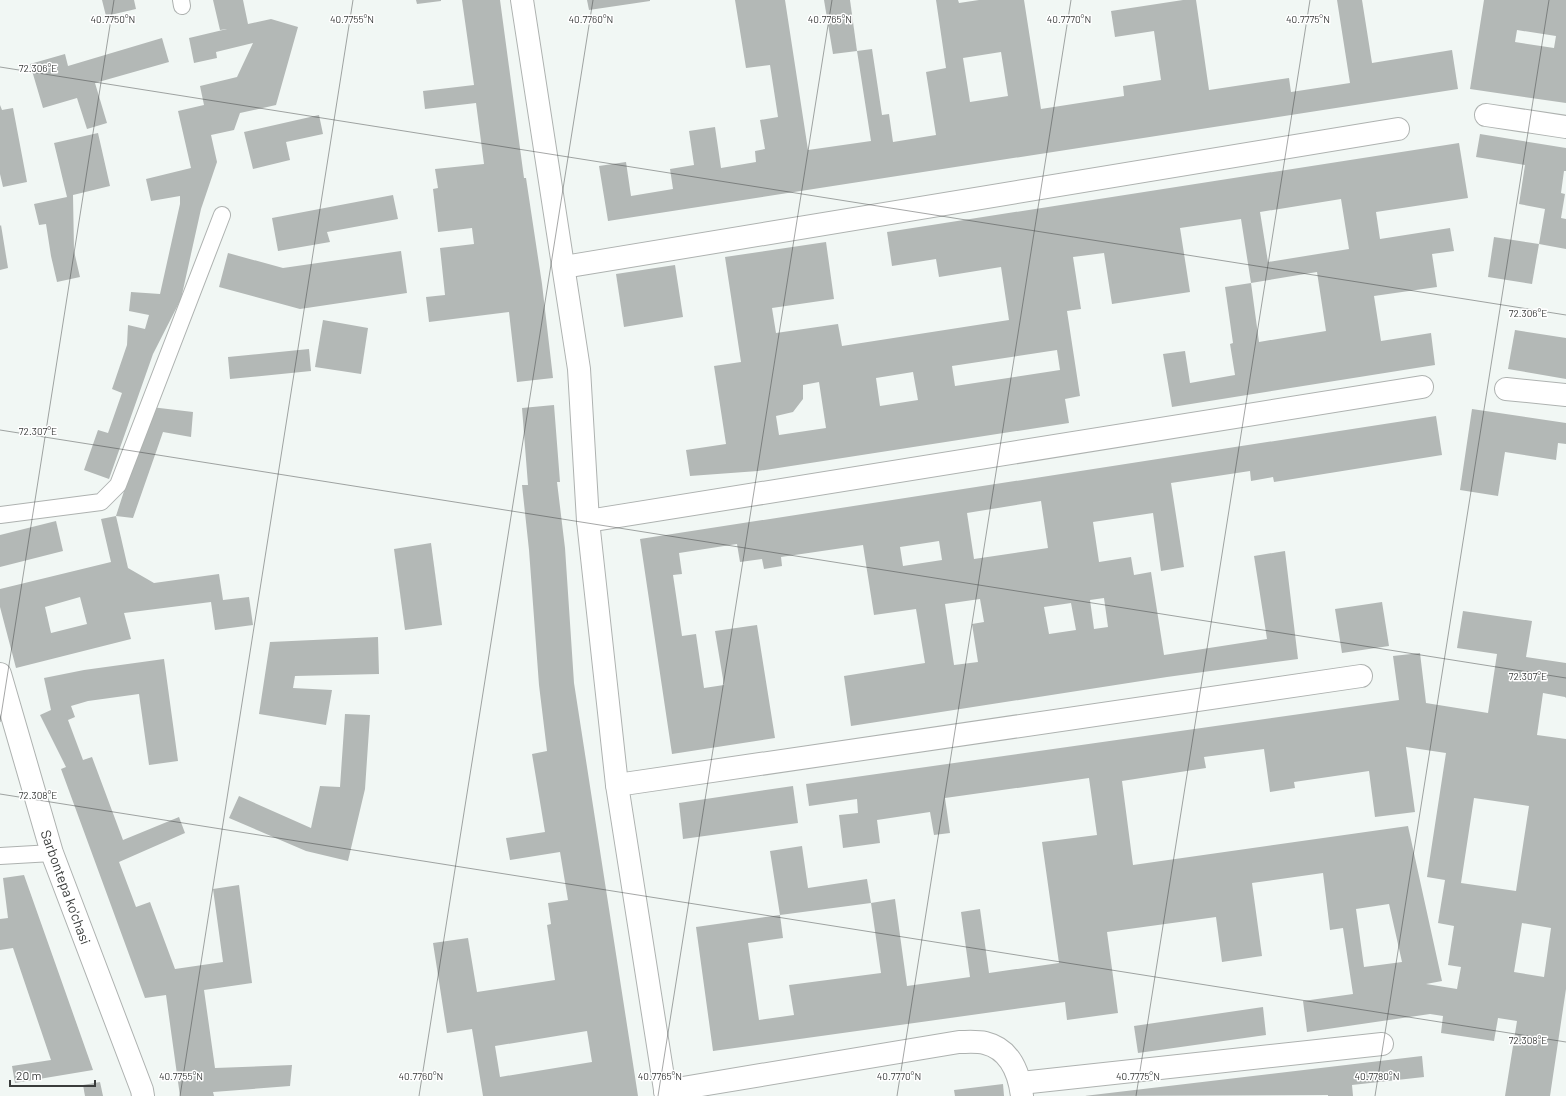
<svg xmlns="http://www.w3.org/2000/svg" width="1566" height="1096" font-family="Barlow,sans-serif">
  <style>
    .building { fill: #b3b8b6; fill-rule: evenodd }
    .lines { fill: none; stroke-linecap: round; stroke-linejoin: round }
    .lane-casing { stroke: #aeb2b0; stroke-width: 18 }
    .street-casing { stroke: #aeb2b0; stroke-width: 24 }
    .secondary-casing { stroke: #aeb2b0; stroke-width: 24 }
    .lane { stroke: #fff; stroke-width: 16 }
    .street { stroke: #fff; stroke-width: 22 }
    .secondary { stroke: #fff; stroke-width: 22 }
    .ticks { fill: none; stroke: #3a3c3b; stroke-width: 1; stroke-opacity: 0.45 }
    .labels { text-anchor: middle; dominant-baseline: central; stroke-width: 3; stroke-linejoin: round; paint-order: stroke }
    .street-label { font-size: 14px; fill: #3a3c3b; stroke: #fff }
    .ticks-label { font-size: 10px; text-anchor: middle; fill: #3a3c3b; stroke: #fff; stroke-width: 3; stroke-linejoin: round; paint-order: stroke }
  </style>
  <rect width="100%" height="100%" fill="#f1f7f4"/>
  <g class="building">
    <polygon points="102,0 134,0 136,9 106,16"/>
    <polygon points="213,0 243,0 248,24 271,19 298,27 276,105 240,113 234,130 211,135 217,162 201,209 181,299 153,354 109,479 84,470 98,430 108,433 122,393 112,389 127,345 128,325 145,329 149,315 129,311 131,292 160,294 180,204 180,196 151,201 146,179 191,168 178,111 204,105 200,86 237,77 253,43 216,52 217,58 194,63 189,38 227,29 220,30"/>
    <polygon points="416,0 441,0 441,1 417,4"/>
    <polygon points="462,0 500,0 524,178 526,178 542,284 553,378 517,382 509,312 429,322 426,297 445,295 440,248 474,244 472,228 438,232 433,189 438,188 435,169 484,164 476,103 425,109 423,91 474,85"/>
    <polygon points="587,0 650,0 650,1 589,10"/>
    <path d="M735 0H785L808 150 871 141 857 51 872 49 882 115 889 114 893 142 936 135 926 72 946 68 936 0H958L959 3 979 0H1024L1041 109 1124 96 1123 86 1161 80 1154 31 1115 37 1111 11 1183 0H1196L1209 90 1289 78 1291 92 1350 83 1337 0H1362L1372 63 1452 50 1458 89 608 221 599 166 626 162 631 196 673 189 670 169 694 165 689 131 715 127 721 168 756 162 755 151 765 149 760 120 778 117 770 65 746 68ZM1001 52 1008 96 970 102 963 58Z"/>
    <polygon points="824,0 850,0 857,51 833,54"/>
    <path d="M1484 0H1566V103L1470 89ZM1517 30 1556 36 1554 48 1515 42Z"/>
    <polygon points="162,38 169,62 95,83 107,123 87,129 77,98 43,108 30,64 65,54 68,66"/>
    <polygon points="0,105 2,110 13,108 27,182 3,187 0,174"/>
    <polygon points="319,115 323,134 286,142 290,160 253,169 244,132"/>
    <polygon points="98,133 110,186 73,195 74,251 80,277 57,282 51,256 46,224 39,225 34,204 67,197 54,143"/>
    <polygon points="1480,134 1566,148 1566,171 1564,171 1561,193 1565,194 1561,218 1566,219 1566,249 1539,244 1545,209 1519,204 1525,165 1476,157"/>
    <path d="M1459 143 1468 198 1376 212 1380 239 1450 228 1454 251 1432 254 1437 287 1374 296 1381 341 1431 333 1435 365 1172 407 1163 354 1185 351 1190 383 1235 375 1230 344 1233 343 1225 287 1251 283 1259 342 1326 331 1317 272 1251 283 1241 219 1180 228 1190 292 1112 304 1104 253 1073 257 1081 309 1067 311 1080 396 1065 399 1069 423 758 471 690 476 686 450 726 444 714 366 741 362 725 257 826 242 834 299 772 308 776 333 838 324 842 346 1009 320 1001 267 939 277 936 259 892 266 887 232ZM1341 199 1349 249 1268 262 1260 212ZM1057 350 1060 370 955 386 952 366ZM913 372 918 400 880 406 876 378ZM819 382 826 428 779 435 776 416 793 412 803 399V385Z"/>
    <polygon points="393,195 398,219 327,232 330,242 278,251 272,218"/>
    <polygon points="1,225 8,268 0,270 0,226"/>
    <polygon points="1494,237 1539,244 1532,284 1488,277"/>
    <polygon points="401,251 407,293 300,309 219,287 228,253 283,268"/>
    <polygon points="675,265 683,317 624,327 616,274"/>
    <polygon points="323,320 368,328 361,374 315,367"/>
    <polygon points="1515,330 1566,338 1566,379 1508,369"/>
    <polygon points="309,349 311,371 230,379 228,357"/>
    <path d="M554 405 560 482H557L565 548 574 683 638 1096H483L472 1029 447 1033 433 943 468 938 477 992 555 980 547 925 551 924 548 903 568 900 560 852 510 860 506 838 545 832 532 754 547 751 539 685 529 550 522 485H528L522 408ZM587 1031 592 1062 500 1077 495 1046Z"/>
    <polygon points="151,407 193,412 191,437 163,432 133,518 116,516"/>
    <polygon points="1472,409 1566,423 1566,444 1558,443 1556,460 1505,452 1498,496 1460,490"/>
    <path d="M1436 416 1442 455 1274 482 1273 477 1251 481 1250 471 1171 483 1184 567 1161 571 1153 513 1093 522 1099 562 1131 557 1134 575 1151 572 1164 655 1267 639 1254 556 1285 551 1298 659 1167 677 851 726 844 676 925 663 916 609 874 615 863 545 781 557 782 566 764 569 762 559 740 562 737 544 679 553 682 574 673 575 682 636 696 634 704 688 724 685 715 631 757 625 775 738 672 754 640 539ZM1041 501 1048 548 974 559 967 513ZM939 541 942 560 903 566 900 547ZM1104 598 1108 627 1094 629 1090 600ZM980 599 984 622 972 624 978 662 954 665 945 604ZM1071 603 1076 630 1049 634 1044 607Z"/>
    <path d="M116 516 128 568 154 583 219 574 223 600 249 597 253 625 215 630 211 602 124 613 131 639 16 668 0 607V589L111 562 101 519ZM80 597 87 624 51 633 45 607Z"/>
    <polygon points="56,521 63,551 0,567 0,535"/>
    <polygon points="431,543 442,625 405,630 394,549"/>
    <polygon points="1382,602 1389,646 1342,653 1335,609"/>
    <path d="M1463 611 1532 621 1526 657 1566 663V698L1565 697 1543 693 1537 735 1566 739V989L1550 1096H1505L1517 1021 1498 1018 1494 1041 1441 1033 1443 1016 1430 1014 1307 1032 1303 1001 1353 994 1343 928 1330 930 1323 873 1252 883 1262 956 1222 962 1216 917 1107 932 1118 1013 1067 1020 1065 1002 713 1051 696 927 780 915 770 851 802 846 808 888 867 879 871 903 895 899 907 986 970 977 961 912 980 909 989 973 1059 963 1042 842 1097 835 1089 778 945 798 950 833 934 835 930 812 877 820 880 843 843 848 839 815 858 813 857 799 809 806 806 784 1399 700 1393 656 1420 653 1426 703 1488 713 1497 654 1457 648ZM1406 747 1446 753 1427 877 1445 880 1438 923 1454 926 1448 965 1461 967 1457 989 1426 984 1442 981 1408 826 1133 865 1122 781 1206 768 1204 757 1264 749 1270 792 1295 788 1294 782 1369 771 1375 817 1415 812ZM1474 798 1529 806 1516 891 1461 883ZM871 903 881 973 789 985 794 1015 759 1020 748 943 783 938 780 915ZM1389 904 1402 962 1364 967 1356 909ZM1522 923 1551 928 1544 977 1514 972Z"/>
    <polygon points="378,637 379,674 295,676 293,688 332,690 326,725 259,714 270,642"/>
    <polygon points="164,659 178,761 149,765 139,694 88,701 71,706 75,717 68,720 83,760 92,757 123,840 179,817 185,833 119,862 136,907 150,902 175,969 223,962 213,889 239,885 252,983 204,990 215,1068 292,1065 290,1086 213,1092 214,1096 180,1096 166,995 145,998 61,769 66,767 40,715 51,710 44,678 84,670"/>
    <polygon points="345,714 370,715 365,789 348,861 306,851 229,818 239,796 311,828 320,786 340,787"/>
    <polygon points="793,786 798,823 683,839 679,803"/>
    <polygon points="24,875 93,1070 15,1083 12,1066 51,1060 13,948 0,950 0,919 8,918 3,878"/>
    <polygon points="1263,1007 1266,1035 1138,1053 1134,1026"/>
    <polygon points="1422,1056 1424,1077 1352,1085 1353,1096 1328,1096 1328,1095 1084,1096"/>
    <polygon points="100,1082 103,1096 85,1096 83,1085"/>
    <polygon points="1003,1084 1004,1096 955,1096 954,1090"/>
  </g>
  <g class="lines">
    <defs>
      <g id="lane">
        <polyline points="181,0 182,6"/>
        <polyline points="0,515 101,502 118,485 222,215"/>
        <polyline points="0,856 52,853"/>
      </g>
      <g id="street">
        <polyline points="522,0 579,369 588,521 617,785 666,1096"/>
        <polyline points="1486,115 1566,127"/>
        <polyline points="564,267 1398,129"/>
        <polyline points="1506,389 1566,395"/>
        <polyline points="588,521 1422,387"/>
        <polyline points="617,785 1361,676"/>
        <polyline points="1021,1083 1382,1044"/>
        <path d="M665 1091 959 1042C967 1042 977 1041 985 1043 1010 1049 1019 1072 1022 1096"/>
      </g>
      <polyline id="secondary" points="0,674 52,853 142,1090 143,1096"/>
    </defs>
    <use href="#lane" class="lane-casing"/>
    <use href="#street" class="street-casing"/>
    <use href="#secondary" class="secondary-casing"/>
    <use href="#lane" class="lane"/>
    <use href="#street" class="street"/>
    <use href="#secondary" class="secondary"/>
  </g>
  <path class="ticks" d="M0 67 1566 315M0 430 1566 678M0 722 114 0M0 794 1566 1042M180 1096 353 0M419 1096 593 0M658 1096 832 0M897 1096 1071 0M1136 1096 1310 0M1375 1096 1549 0"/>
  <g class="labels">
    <g class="street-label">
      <text transform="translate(66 887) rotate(70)">Sarbontepa ko'chasi</text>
    </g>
  </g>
  <g class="ticks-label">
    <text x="113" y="23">40.7750°N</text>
    <text x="352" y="23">40.7755°N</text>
    <text x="591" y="23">40.7760°N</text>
    <text x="830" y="23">40.7765°N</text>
    <text x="1069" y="23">40.7770°N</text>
    <text x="1308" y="23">40.7775°N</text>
    <text x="38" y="72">72.306°E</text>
    <text x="1528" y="317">72.306°E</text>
    <text x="38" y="435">72.307°E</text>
    <text x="1528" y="680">72.307°E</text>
    <text x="38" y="799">72.308°E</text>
    <text x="1528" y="1044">72.308°E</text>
    <text x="181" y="1080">40.7755°N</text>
    <text x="421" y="1080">40.7760°N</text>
    <text x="660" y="1080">40.7765°N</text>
    <text x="899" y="1080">40.7770°N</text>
    <text x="1138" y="1080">40.7775°N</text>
    <text x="1377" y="1080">40.7780°N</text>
  </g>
  <path d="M10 1080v6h85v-6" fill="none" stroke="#3a3c3b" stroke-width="2"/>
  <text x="16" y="1080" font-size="12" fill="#3a3c3b" stroke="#ffffff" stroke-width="3" paint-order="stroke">20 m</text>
</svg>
